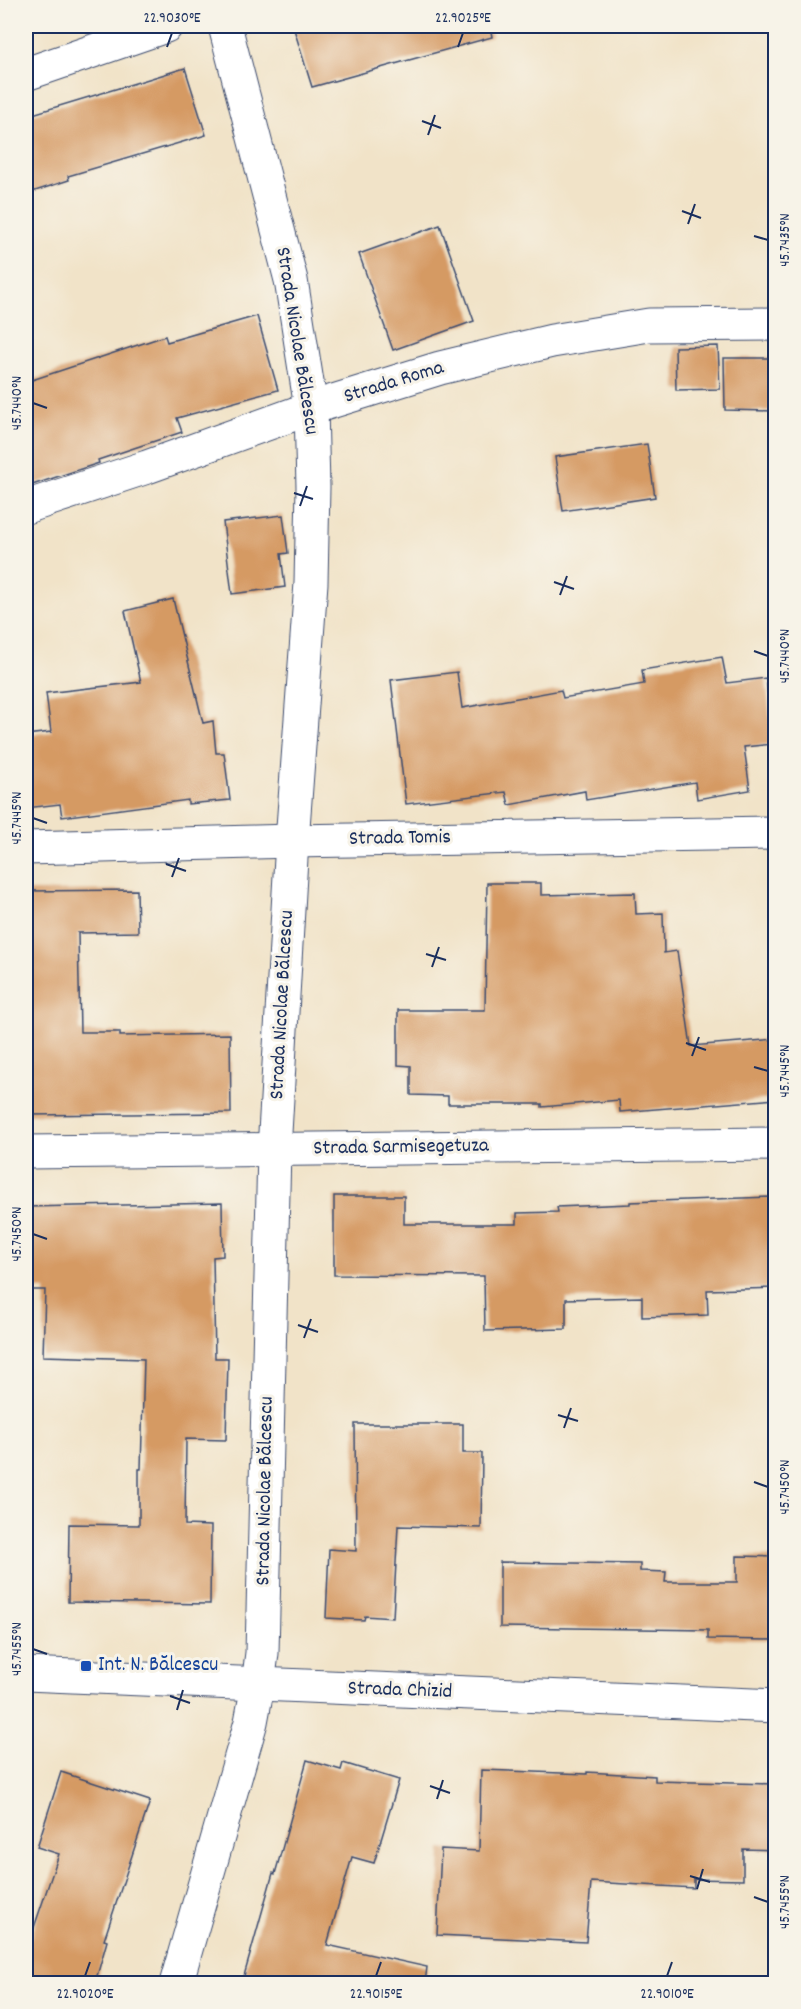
<svg xmlns="http://www.w3.org/2000/svg" width="801" height="2009" font-family="Dekko,sans-serif">
  <style>
    .building { fill: #d59a63 }
    .lines { fill: none; stroke-linecap: round; stroke-linejoin: round }
    .minor-casing { stroke: #3b4a6e; stroke-width: 35 }
    .minor { stroke: #fff; stroke-width: 33 }
    .ticks { fill: none; stroke: #1b2f5e; stroke-width: 2 }
    .transit-dot { fill: #1a4fb4; stroke: #f7f3e8; stroke-width: 2 }
    .labels { text-anchor: middle; dominant-baseline: central; stroke-width: 6; stroke-linejoin: round; paint-order: stroke }
    .street-label { font-size: 21px; fill: #1b2f5e; stroke: #f7f3e8 }
    .transit-label { font-size: 21px; fill: #164399; stroke: #f7f3e8; text-anchor: start }
    .neatline { fill: none; stroke: #1b2f5e; stroke-width: 2 }
    .ticks-label { font-size: 15px; text-anchor: middle; fill: #1b2f5e }
  </style>
  <rect width="100%" height="100%" fill="#f7f3e8"/>
  <filter id="ink" filterUnits="userSpaceOnUse"><feTurbulence type="fractalNoise" baseFrequency=".0167" numOctaves="2"/><feDisplacementMap in="SourceGraphic" scale="12" xChannelSelector="R" yChannelSelector="G"/><feConvolveMatrix kernelMatrix="1 2 1 2 8 2 1 2 1" color-interpolation-filters="sRGB"/></filter>
  <filter id="wash" filterUnits="userSpaceOnUse"><feTurbulence type="fractalNoise" baseFrequency=".008" numOctaves="4" result="noise"/><feDisplacementMap in="SourceGraphic" scale="24" xChannelSelector="R" yChannelSelector="G"/><feGaussianBlur stdDeviation="1.35" result="paint"/><feColorMatrix in="noise" values="0 0 0 0 0 0 0 0 0 0 0 0 0 0 0 0 0 1.4 0 .05"/><feComposite in="paint" operator="in"/></filter>
  <g filter="url(#wash)">
    <rect width="100%" height="100%" fill="#f1e3c8"/>
    <g id="blocks">
      <g class="building">
        <polygon points="293,26 490,26 492,37 312,87"/>
        <polygon points="185,68 206,135 68,176 69,180 26,194 26,116"/>
        <polygon points="440,225 474,321 393,350 359,254"/>
        <polygon points="257,316 278,390 177,418 182,432 98,460 99,463 26,487 26,382 165,336 167,342"/>
        <polygon points="718,346 720,389 676,390 675,347"/>
        <polygon points="724,358 776,358 776,411 725,410"/>
        <polygon points="647,444 655,497 563,511 555,457"/>
        <polygon points="283,515 288,553 281,554 285,587 232,594 223,522"/>
        <polygon points="173,599 203,723 213,721 216,753 224,753 230,800 188,804 188,800 62,817 60,804 26,808 26,735 51,732 46,693 141,682 125,611"/>
        <polygon points="722,657 727,683 766,678 773,744 744,747 750,790 697,799 695,782 586,800 585,791 509,805 506,792 406,804 391,680 457,672 462,708 561,690 563,698 644,684 642,670"/>
        <polygon points="487,883 541,883 541,895 635,893 636,914 663,913 664,953 677,951 691,1046 776,1039 776,1099 620,1112 619,1100 542,1107 542,1104 448,1104 448,1096 411,1095 411,1066 398,1065 398,1010 485,1010"/>
        <polygon points="137,890 138,932 78,933 80,1032 120,1032 120,1036 230,1034 231,1113 26,1115 26,891"/>
        <polygon points="334,1196 404,1196 404,1224 517,1224 517,1213 558,1212 557,1207 630,1204 630,1202 772,1197 773,1223 776,1223 776,1288 707,1290 708,1315 642,1317 642,1297 566,1299 566,1329 485,1331 484,1276 334,1275"/>
        <polygon points="222,1203 223,1256 213,1257 215,1358 228,1358 226,1440 186,1439 185,1525 211,1526 210,1604 68,1602 69,1524 139,1525 139,1469 141,1469 144,1359 43,1356 45,1290 26,1290 26,1207"/>
        <polygon points="355,1424 463,1424 463,1453 482,1453 481,1528 398,1526 393,1618 365,1616 364,1620 326,1618 329,1549 356,1551"/>
        <polygon points="737,1556 776,1557 776,1640 708,1639 708,1630 500,1627 500,1562 640,1564 640,1571 666,1572 665,1582 737,1582"/>
        <polygon points="307,1760 341,1770 343,1763 399,1780 374,1863 352,1857 327,1945 427,1967 425,1983 242,1983 273,1873 275,1874"/>
        <polygon points="481,1770 587,1774 587,1772 655,1776 655,1781 776,1784 776,1850 743,1849 743,1880 694,1879 694,1888 591,1882 586,1942 437,1935 441,1849 479,1851"/>
        <polygon points="61,1772 150,1801 104,1940 107,1941 95,1983 26,1983 26,1951 59,1854 37,1847"/>
      </g>
    </g>
  </g>
  <g filter="url(#ink)">
    <use href="#blocks" fill-opacity="0" stroke="#3b4a6e" stroke-width="1.5"/>
    <g class="lines">
      <defs>
        <g id="minor">
          <polyline points="26,74 166,26"/>
          <polyline points="26,507 147,467 311,408 440,368 552,341 649,325 776,324"/>
          <polyline points="26,848 292,841 776,833"/>
          <polyline points="26,1152 776,1144"/>
          <polyline points="26,1674 776,1706"/>
          <polyline points="176,1984 251,1722 258,1685 262,1653 274,1150 292,841 311,583 313,487 311,408 291,280 225,26"/>
        </g>
      </defs>
      <use href="#minor" class="minor-casing"/>
      <use href="#minor" class="minor"/>
    </g>
  </g>
  <path class="ticks" d="M167 47 172 33M458 47 463 33M422 121 441 128M428 135 435 115M682 211 701 218M688 224 695 204M754 236 768 240M33 403 47 408M294 493 313 499M300 506 307 486M554 582 574 589M560 595 567 576M754 651 768 656M33 818 47 823M166 864 186 871M172 877 179 858M426 954 446 960M432 967 439 947M686 1043 706 1050M692 1056 699 1037M754 1067 768 1071M33 1234 47 1239M298 1325 318 1332M304 1338 311 1319M558 1415 578 1421M564 1428 571 1408M754 1482 768 1487M33 1649 47 1654M170 1696 190 1703M177 1710 183 1690M430 1786 450 1793M437 1799 443 1780M690 1876 710 1882M697 1889 703 1869M754 1897 768 1902M85 1976 90 1962M376 1976 381 1962M667 1976 672 1962"/>
  <rect class="transit-dot" x="80" y="1660" width="12" height="12" rx="3"/>
  <g class="labels">
    <g class="street-label">
      <text transform="translate(296 341) rotate(81)">Strada Nicolae Bălcescu</text>
      <text transform="translate(394 383) rotate(-17)">Strada Roma</text>
      <text transform="translate(400 839) rotate(-1)">Strada Tomis</text>
      <text transform="translate(283 1005) rotate(-87)">Strada Nicolae Bălcescu</text>
      <text transform="translate(401 1148) rotate(-1)">Strada Sarmisegetuza</text>
      <text transform="translate(266 1491) rotate(-89)">Strada Nicolae Bălcescu</text>
      <text transform="translate(400 1691) rotate(2)">Strada Chizid</text>
    </g>
    <g class="transit-label">
      <text x="98" y="1666">Int. N. Bălcescu</text>
    </g>
  </g>
  <rect width="801" height="2009" fill="none" stroke="#f7f3e8" stroke-width="66"/>
  <rect x="33" y="33" width="735" height="1943" class="neatline"/>
  <g class="ticks-label">
    <text x="172" y="22">22.9030°E</text>
    <text x="463" y="22">22.9025°E</text>
    <text transform="translate(784 240) rotate(-90)" y="5">45.7435°N</text>
    <text transform="translate(16 403) rotate(-90)" y="5">45.7440°N</text>
    <text transform="translate(784 656) rotate(-90)" y="5">45.7440°N</text>
    <text transform="translate(16 818) rotate(-90)" y="5">45.7445°N</text>
    <text transform="translate(784 1071) rotate(-90)" y="5">45.7445°N</text>
    <text transform="translate(16 1234) rotate(-90)" y="5">45.7450°N</text>
    <text transform="translate(784 1487) rotate(-90)" y="5">45.7450°N</text>
    <text transform="translate(16 1649) rotate(-90)" y="5">45.7455°N</text>
    <text transform="translate(784 1902) rotate(-90)" y="5">45.7455°N</text>
    <text x="85" y="1998">22.9020°E</text>
    <text x="376" y="1998">22.9015°E</text>
    <text x="667" y="1998">22.9010°E</text>
  </g>
</svg>
